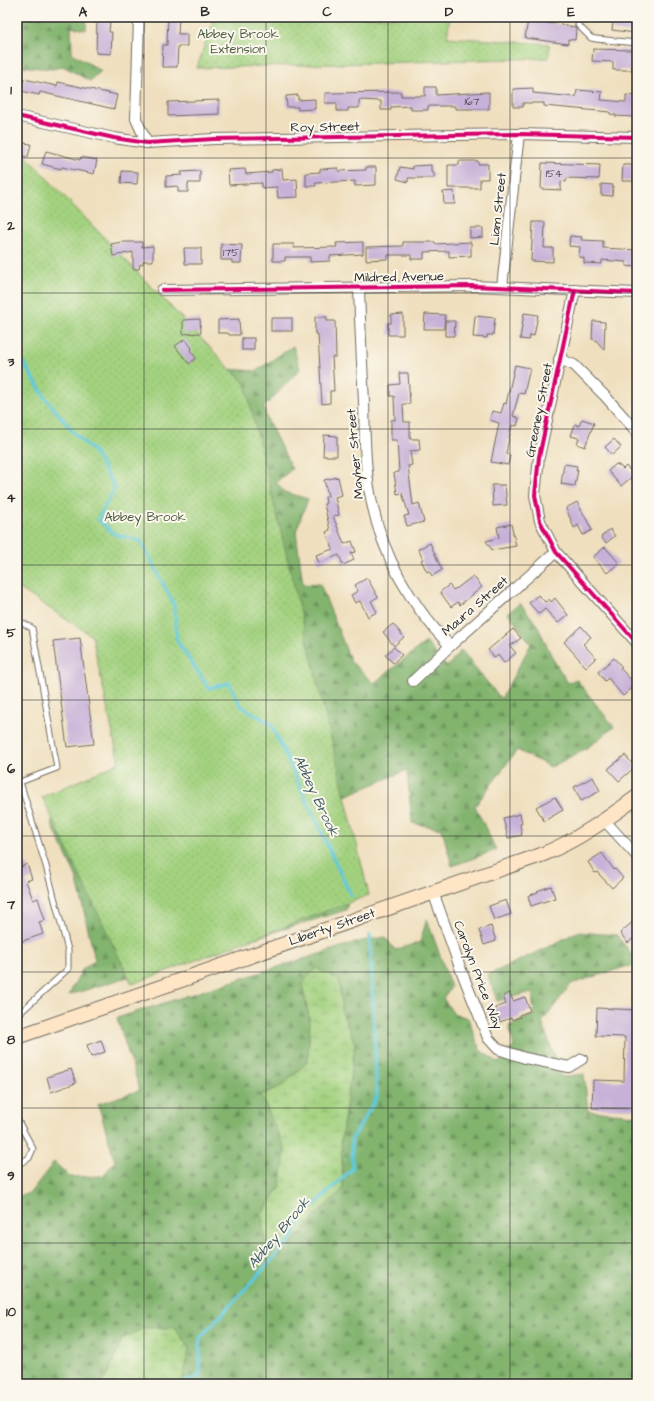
<svg xmlns="http://www.w3.org/2000/svg" width="654" height="1401" font-family="'Architects Daughter',sans-serif">
  <style>
    .forest { fill: url(#forest-firs); stroke: #56704c; fill-rule: evenodd }
    .wetland { fill: url(#wetland-marsh); stroke: #677e55 }
    .park { fill: url(#park-dots); stroke: #677e55 }
    .lines { fill: none; stroke-linecap: round; stroke-linejoin: round }
    .stream { stroke: #5fc9da; stroke-width: 3.5 }
    .building { fill: #c7b1d8 }
    .lane-casing { stroke: #706a5e; stroke-width: 7 }
    .street-casing { stroke: #706a5e; stroke-width: 12 }
    .secondary-casing { stroke: #706a5e; stroke-width: 16 }
    .lane { stroke: #fff; stroke-width: 5 }
    .street { stroke: #fff; stroke-width: 10 }
    .secondary { stroke: #fde5c5; stroke-width: 14 }
    .cycleway-casing { stroke: #fbf7ec; stroke-width: 6 }
    .cycleway { stroke: #d6006c; stroke-width: 4 }
    .grid { fill: none; stroke: #2b2b2b; stroke-width: 1; stroke-opacity: 0.55 }
    .labels { text-anchor: middle; dominant-baseline: central; stroke-width: 4; stroke-linejoin: round; paint-order: stroke }
    .number-label { font-size: 11px; fill: #524c56 }
    .park-label { font-size: 13px; fill: #4f5d44; stroke: #fbf7ec }
    .street-label { font-size: 13px; fill: #2b2b2b; stroke: #fbf7ec }
    .water-label { font-size: 14px; font-style: italic; fill: #3b5a60; stroke: #fbf7ec }
    .neatline { fill: none; stroke: #2b2b2b; stroke-width: 1.5 }
    .grid-label { font-size: 13px; text-anchor: middle; font-weight: bold; fill: #2b2b2b }
  </style>
  <defs>
    <pattern id="forest-firs" width="22" height="20" patternUnits="userSpaceOnUse"><rect width="22" height="20" fill="#82b46e"/><path d="M5 1l3.5 6h-7zM16 11l3.5 6h-7z" fill="#6b935b"/></pattern>
    <pattern id="wetland-marsh" width="20" height="14" patternUnits="userSpaceOnUse"><rect width="20" height="14" fill="#a3d27f"/><path d="M1 5h8M5 5V1M11 12h8M15 12V8" fill="none" stroke="#8cb46e"/></pattern>
    <pattern id="park-dots" width="8" height="8" patternUnits="userSpaceOnUse"><rect width="8" height="8" fill="#a3d27f"/><path d="M2 2h.1M6 6h.1" fill="none" stroke="#8cb46e" stroke-width="1.8" stroke-linecap="round"/></pattern>
  </defs>
  <rect width="100%" height="100%" fill="#fbf7ec"/>
  <filter id="ink" filterUnits="userSpaceOnUse"><feTurbulence type="fractalNoise" baseFrequency=".025" numOctaves="2"/><feDisplacementMap in="SourceGraphic" scale="8" xChannelSelector="R" yChannelSelector="G"/><feConvolveMatrix kernelMatrix="1 2 1 2 8 2 1 2 1" color-interpolation-filters="sRGB"/></filter>
  <filter id="wash" filterUnits="userSpaceOnUse"><feTurbulence type="fractalNoise" baseFrequency=".012" numOctaves="4" result="noise"/><feDisplacementMap in="SourceGraphic" scale="16" xChannelSelector="R" yChannelSelector="G"/><feGaussianBlur stdDeviation="0.9" result="paint"/><feColorMatrix in="noise" values="0 0 0 0 0 0 0 0 0 0 0 0 0 0 0 0 0 1.4 0 .05"/><feComposite in="paint" operator="in"/></filter>
  <g filter="url(#wash)">
    <rect width="100%" height="100%" fill="#efdfbe"/>
    <g class="forest">
      <polygon points="17,17 87,17 86,30 71,27 72,53 101,71 90,81 63,66 53,69 17,66 17,42 19,30 17,28"/>
      <polygon points="17,184 183,366 256,371 293,346 300,369 264,407 267,419 292,469 276,482 284,492 308,499 296,531 303,585 320,584 351,662 374,683 426,642 447,667 461,650 501,699 531,644 508,613 520,603 537,625 554,661 568,683 576,679 614,727 587,748 551,767 517,750 475,806 496,850 452,866 442,829 412,823 407,770 333,801 356,872 346,910 69,995 82,970 95,960 76,876 51,823 64,794 124,759"/>
      <path d="M427 919 451 987 443 998 453 1013 468 1018 480 1050 499 1063 514 1046 509 1026 534 1015 532 992 497 1001 488 975 544 949 577 932 617 935 637 961V967L628 966 571 984 542 1022 562 1077 584 1074 588 1111 637 1115V1384H182L189 1349 175 1328H145L122 1339 109 1372 101 1384H17V1197L30 1193 54 1162 70 1177 103 1176 115 1161 98 1104 140 1090 117 1018 357 942 385 937 395 950 420 942ZM339 980 342 1012 355 1044 341 1140 343 1189 313 1218 289 1246 262 1214 281 1186 285 1148 261 1095 283 1085 308 1061 310 1022 302 984Z"/>
    </g>
    <g class="wetland">
      <polygon points="316,968 339,980 342,1012 355,1044 341,1140 343,1189 313,1218 289,1246 270,1249 264,1238 262,1214 281,1186 285,1148 261,1095 283,1085 308,1061 310,1022 302,984"/>
      <polygon points="144,1328 175,1328 189,1349 182,1384 101,1384 109,1372 122,1339"/>
    </g>
    <g class="park">
      <polygon points="214,17 450,17 447,37 549,44 549,58 197,68"/>
      <polygon points="17,147 245,384 369,895 132,984 42,797 119,763 92,636 17,587"/>
    </g>
    <g class="lines">
      <g class="stream">
        <polyline points="17,352 46,399 74,433 93,451 115,488 98,519 114,534 141,541 174,605 177,641 209,688 229,683 241,706 271,724 351,896"/>
        <polyline points="177,1384 200,1376 200,1338 293,1237 304,1215 353,1168 351,1141 377,1097 370,935"/>
      </g>
    </g>
    <g id="blocks">
      <g class="building">
        <polygon points="168,17 179,17 178,34 187,34 187,46 178,46 177,67 162,67 163,45 167,45"/>
        <polygon points="619,17 637,17 635,33 612,30 613,22 618,22"/>
        <polygon points="528,20 575,27 576,29 575,40 568,39 568,44 525,38"/>
        <polygon points="97,21 110,21 109,32 112,32 111,54 96,53"/>
        <polygon points="593,49 632,50 632,70 613,70 613,62 592,61"/>
        <polygon points="24,79 57,86 58,82 117,95 114,109 40,92 39,95 21,91"/>
        <polygon points="425,87 436,87 436,95 489,92 489,109 455,109 455,106 428,106 428,110 411,110 411,106 391,107 391,110 381,110 381,101 359,100 359,108 348,108 348,111 337,111 337,103 325,103 325,93 401,92 401,96 425,96"/>
        <polygon points="533,88 533,93 576,97 577,90 602,92 601,100 626,102 626,95 636,96 635,117 615,116 616,115 610,114 610,112 544,106 544,103 523,103 523,107 513,107 513,89"/>
        <polygon points="298,95 298,100 315,99 315,109 298,110 298,107 287,107 286,96"/>
        <polygon points="219,100 219,114 168,116 168,102"/>
        <polygon points="17,142 31,144 28,157 17,155"/>
        <polygon points="46,151 80,160 81,157 97,160 94,174 62,167 61,169 42,164"/>
        <polygon points="459,161 478,161 478,164 488,164 488,179 480,179 480,188 448,188 448,165 459,165"/>
        <polygon points="542,163 600,165 599,179 567,178 566,182 561,181 561,190 541,189"/>
        <polygon points="431,165 431,172 434,173 434,178 408,178 408,182 397,179 400,167 413,169 413,166"/>
        <polygon points="623,165 637,165 637,181 622,181"/>
        <polygon points="366,167 376,167 376,185 355,186 355,181 315,183 316,186 306,186 306,173 320,172 320,169 338,168 338,171 366,170"/>
        <polygon points="245,169 246,174 272,172 272,170 282,169 283,180 297,179 298,197 278,198 277,187 262,188 262,183 229,185 228,170"/>
        <polygon points="122,171 138,172 137,184 121,183"/>
        <polygon points="200,171 200,183 188,183 188,192 178,192 178,186 166,187 166,176 182,175 181,172"/>
        <polygon points="601,184 613,185 612,196 601,195"/>
        <polygon points="454,191 455,204 444,204 443,192"/>
        <polygon points="533,222 545,222 544,248 553,248 553,262 531,261"/>
        <polygon points="470,228 483,228 483,237 470,238"/>
        <polygon points="570,236 582,237 581,240 603,241 603,248 637,250 637,267 626,266 626,262 602,260 602,264 584,263 584,258 579,257 580,247 569,246"/>
        <polygon points="122,242 142,242 142,247 153,246 153,261 143,261 143,264 140,264 139,269 133,269 133,252 113,256 111,244"/>
        <polygon points="363,242 363,254 330,256 330,261 310,262 310,257 285,257 285,261 273,261 273,244 294,244 294,248 337,247 336,243"/>
        <polygon points="403,242 435,242 435,244 471,242 471,256 449,257 449,251 424,252 424,259 411,259 411,255 388,255 388,259 366,260 366,247 403,246"/>
        <polygon points="221,244 242,245 241,263 232,263 232,260 221,260"/>
        <polygon points="184,248 201,248 201,264 185,264"/>
        <polygon points="524,313 538,315 534,336 530,335 529,340 520,339"/>
        <polygon points="403,314 403,335 388,335 388,323 391,323 391,315"/>
        <polygon points="425,314 445,315 444,329 424,329"/>
        <polygon points="475,316 495,318 493,335 487,335 487,338 473,337"/>
        <polygon points="315,317 327,317 327,321 335,321 336,357 332,357 334,391 330,391 330,403 322,404 318,334 315,334"/>
        <rect x="271" y="318" width="21" height="13"/>
        <polygon points="200,319 201,333 183,334 183,320"/>
        <polygon points="239,319 240,335 229,335 228,333 218,333 218,320"/>
        <polygon points="445,321 455,321 454,336 445,336"/>
        <polygon points="593,321 605,322 604,350 596,340 592,339"/>
        <rect x="242" y="338" width="12" height="12"/>
        <polygon points="185,339 192,348 190,350 196,358 189,364 175,346"/>
        <polygon points="515,365 530,368 524,394 519,393 513,416 519,418 517,426 512,425 509,437 506,454 510,455 508,465 491,462 499,423 490,420 492,411 501,413 504,403 506,404"/>
        <polygon points="399,373 408,373 410,404 403,404 404,422 410,422 410,439 419,439 420,450 410,451 412,465 408,466 413,505 419,503 424,522 407,526 404,516 409,515 402,493 397,494 394,473 399,472 397,440 391,440 391,420 395,420 394,396 390,396 390,385 400,384"/>
        <polygon points="582,419 594,423 585,447 577,444 579,438 571,436 575,424 579,426"/>
        <polygon points="324,435 337,436 337,456 323,456"/>
        <polygon points="614,439 621,447 612,455 605,447"/>
        <polygon points="564,464 577,466 576,471 578,470 575,486 561,484"/>
        <polygon points="616,464 620,466 623,469 626,466 634,475 621,486 608,471"/>
        <polygon points="338,477 342,495 335,497 339,515 333,516 344,544 352,541 356,552 351,553 354,560 343,565 339,555 319,563 316,555 333,549 326,532 330,530 324,504 326,503 325,497 328,496 324,480"/>
        <polygon points="492,485 505,485 507,505 493,506"/>
        <polygon points="577,502 592,530 583,535 578,525 574,528 566,508"/>
        <polygon points="511,524 516,546 492,550 486,541 499,538 497,527"/>
        <polygon points="610,529 615,536 606,543 601,537"/>
        <polygon points="430,543 442,570 432,576 429,571 427,572 421,560 423,559 418,549"/>
        <polygon points="605,547 619,563 607,573 593,557"/>
        <polygon points="473,576 482,587 460,605 458,602 451,607 440,592 449,585 453,590 456,588 456,589"/>
        <polygon points="367,578 378,597 371,601 377,612 368,617 360,601 355,603 351,595 358,591 355,585"/>
        <polygon points="538,595 545,602 549,599 551,602 555,598 568,615 558,623 545,609 539,614 529,603"/>
        <polygon points="393,624 404,637 394,646 383,632"/>
        <polygon points="581,626 591,637 583,644 596,658 586,667 564,642"/>
        <polygon points="513,629 521,638 510,646 516,653 504,663 498,655 495,658 488,650"/>
        <polygon points="80,638 94,744 67,747 53,641"/>
        <polygon points="394,647 402,655 393,663 385,655"/>
        <polygon points="614,658 622,667 620,668 636,685 623,696 608,678 605,681 598,672"/>
        <polygon points="625,755 635,767 619,781 608,769"/>
        <polygon points="593,777 600,791 581,801 574,787"/>
        <polygon points="555,797 563,810 544,821 536,807"/>
        <polygon points="520,814 522,823 520,824 522,835 508,838 503,818"/>
        <polygon points="602,853 614,870 615,869 623,878 612,888 597,872 595,873 588,862"/>
        <polygon points="17,860 18,860 21,867 27,864 32,879 26,881 33,900 38,898 45,920 39,922 43,934 17,943"/>
        <polygon points="551,886 555,898 531,906 528,896 538,892 537,891"/>
        <polygon points="506,900 511,914 494,920 489,906"/>
        <polygon points="637,918 637,935 628,943 620,933"/>
        <polygon points="491,926 496,941 484,945 479,930"/>
        <polygon points="510,993 513,1001 525,997 530,1011 519,1015 520,1017 512,1020 511,1018 500,1022 495,1008 506,1004 503,996"/>
        <polygon points="597,1008 637,1010 637,1109 592,1108 593,1080 624,1081 625,1037 596,1036"/>
        <polygon points="101,1040 105,1052 91,1057 87,1045"/>
        <polygon points="71,1069 76,1083 51,1092 47,1077"/>
      </g>
    </g>
  </g>
  <g filter="url(#ink)">
    <use href="#blocks" fill-opacity="0" stroke="#706a5e" stroke-width="1"/>
    <g class="lines">
      <defs>
        <g id="lane">
          <polyline points="578,25 591,38 596,39 637,43"/>
          <polyline points="17,620 32,628 57,768 20,782"/>
          <polyline points="17,779 20,782 46,866 68,950 68,969 21,1012 17,1014"/>
          <polyline points="17,1119 33,1149 29,1158 17,1165"/>
        </g>
        <g id="street">
          <polyline points="139,17 136,119 147,143"/>
          <polyline points="17,116 114,138 147,143 214,139 519,134 637,137"/>
          <path d="M359 287C360 325 362 364 364 402 365 432 364 463 370 493 380 551 409 603 450 646"/>
          <polyline points="502,287 519,134"/>
          <polyline points="162,290 472,286 637,293"/>
          <polyline points="575,290 539,457 535,495 540,521 556,552 637,643"/>
          <polyline points="559,359 574,365 605,396 637,432"/>
          <polyline points="413,681 450,646 556,552"/>
          <polyline points="604,820 637,856"/>
          <polyline points="433,892 461,970 488,1038 498,1049 525,1058 569,1067 582,1059"/>
        </g>
        <path id="secondary" d="M17 1037 541 855C576 841 607 819 637 797"/>
      </defs>
      <use href="#lane" class="lane-casing"/>
      <use href="#street" class="street-casing"/>
      <use href="#secondary" class="secondary-casing"/>
      <use href="#lane" class="lane"/>
      <use href="#street" class="street"/>
      <use href="#secondary" class="secondary"/>
      <defs>
        <g id="cycleway">
          <polyline points="17,116 114,138 147,143 214,139 519,134 637,137"/>
          <polyline points="162,290 472,286 637,293"/>
          <polyline points="575,290 539,457 535,495 540,521 556,552 637,643"/>
        </g>
      </defs>
      <use href="#cycleway" class="cycleway-casing"/>
      <use href="#cycleway" class="cycleway"/>
    </g>
  </g>
  <path class="grid" d="M144 17V1384M266 17V1384M388 17V1384M510 17V1384M17 158H637M17 293H637M17 429H637M17 565H637M17 700H637M17 836H637M17 972H637M17 1108H637M17 1243H637"/>
  <g class="labels">
    <g class="number-label">
      <text x="472" y="101">167</text>
      <text x="554" y="173">154</text>
      <text x="231" y="252">175</text>
    </g>
    <g class="park-label">
      <text x="238" y="34">Abbey Brook<tspan x="238" dy="15">Extension</tspan></text>
      <text x="145" y="517">Abbey Brook</text>
    </g>
    <g class="street-label">
      <text transform="translate(325 127) rotate(-1)">Roy Street</text>
      <text transform="translate(498 209) rotate(-84)">Liam Street</text>
      <text transform="translate(399 277) rotate(-1)">Mildred Avenue</text>
      <text transform="translate(539 410) rotate(-79)">Greaney Street</text>
      <text transform="translate(355 454) rotate(-95)">Mayher Street</text>
      <text transform="translate(475 606) rotate(-41)">Maura Street</text>
      <text transform="translate(332 927) rotate(-19)">Liberty Street</text>
      <text transform="translate(478 975) rotate(69)">Carolyn Price Way</text>
    </g>
    <g class="water-label">
      <text transform="translate(316 796) rotate(65)">Abbey Brook</text>
      <text transform="translate(279 1233) rotate(-50)">Abbey Brook</text>
    </g>
  </g>
  <rect width="654" height="1401" fill="none" stroke="#fbf7ec" stroke-width="44"/>
  <rect x="22" y="22" width="610" height="1357" class="neatline"/>
  <g class="grid-label">
    <text x="83" y="16">A</text>
    <text x="205" y="16">B</text>
    <text x="327" y="16">C</text>
    <text x="449" y="16">D</text>
    <text x="571" y="16">E</text>
    <text x="11" y="94">1</text>
    <text x="11" y="230">2</text>
    <text x="11" y="366">3</text>
    <text x="11" y="502">4</text>
    <text x="11" y="637">5</text>
    <text x="11" y="773">6</text>
    <text x="11" y="909">7</text>
    <text x="11" y="1044">8</text>
    <text x="11" y="1180">9</text>
    <text x="11" y="1316">10</text>
  </g>
</svg>
